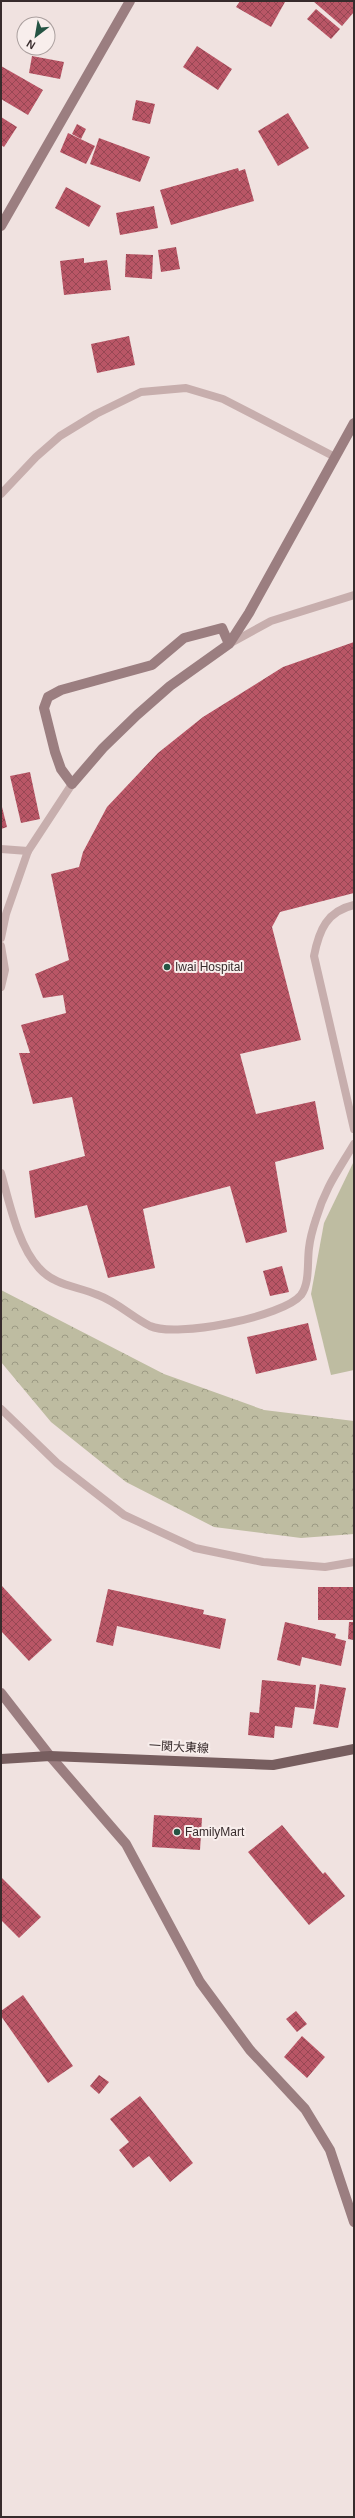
<svg xmlns="http://www.w3.org/2000/svg" width="355" height="2518" font-family="Helvetica,'Noto Sans JP',sans-serif">
  <style>
    .forest { fill: url(#forest-crowns) }
    .garden { fill: #bebca1 }
    .building { fill: url(#building-cross-hatch) }
    .lines { fill: none; stroke-linecap: round; stroke-linejoin: round }
    .lane { stroke: #c7aead; stroke-width: 8 }
    .secondary { stroke: #9b7e80; stroke-width: 10 }
    .primary { stroke: #775e5f; stroke-width: 10 }
    .poi-dot { fill: #255444; stroke: #f8eeec; stroke-width: 1.5 }
    .labels { text-anchor: middle; dominant-baseline: central; stroke-width: 4; stroke-linejoin: round; paint-order: stroke }
    .poi-label { font-size: 12px; fill: #372b2c; stroke: #f8eeec; text-anchor: start }
    .street-label { font-size: 12px; fill: #372b2c; stroke: #f8eeec }
  </style>
  <defs>
    <pattern id="forest-crowns" width="20" height="18" patternUnits="userSpaceOnUse"><rect width="20" height="18" fill="#bebca1"/><path d="M2 6a3 3 0 1 1 6 0M12 15a3 3 0 1 1 6 0" fill="none" stroke="#9b9983"/></pattern>
    <pattern id="building-cross-hatch" width="8" height="8" patternUnits="userSpaceOnUse"><rect width="8" height="8" fill="#b95666"/><path d="M0 0l8 8M0 8l8-8" fill="none" stroke="#974754"/></pattern>
  </defs>
  <rect width="100%" height="100%" fill="#f0e2e0"/>
  <polygon class="forest" points="1,1290 164,1374 264,1410 354,1421 354,1534 301,1538 214,1527 126,1482 51,1422 1,1362"/>
  <polygon class="garden" points="354,1161 354,1370 331,1375 311,1294 324,1223"/>
  <g class="building">
    <polygon points="240,1 283,1 285,2 271,27 236,7"/>
    <polygon points="313,1 354,1 354,12 342,26"/>
    <polygon points="316,9 340,29 331,39 307,19"/>
    <polygon points="197,46 232,69 218,90 183,67"/>
    <polygon points="32,56 64,62 60,79 29,73"/>
    <polygon points="1,66 43,90 28,115 1,99"/>
    <polygon points="136,100 155,104 150,124 132,120"/>
    <polygon points="288,113 309,148 278,166 258,131"/>
    <polygon points="1,117 17,127 4,147 1,145"/>
    <polygon points="77,124 86,129 81,139 72,134"/>
    <polygon points="68,133 95,146 86,164 60,152"/>
    <polygon points="99,138 150,157 140,182 90,164"/>
    <polygon points="238,168 239,171 245,169 254,201 171,225 160,190"/>
    <polygon points="66,187 101,206 89,227 55,208"/>
    <polygon points="154,206 158,228 120,235 116,213"/>
    <polygon points="176,247 180,269 161,272 158,250"/>
    <polygon points="126,254 153,255 152,279 125,277"/>
    <polygon points="84,258 84,263 107,260 111,290 64,295 60,261"/>
    <polygon points="129,336 135,365 97,373 91,344"/>
    <polygon points="354,642 354,893 280,912 272,927 301,1040 240,1054 256,1114 315,1101 324,1149 275,1162 287,1232 246,1243 230,1186 143,1209 155,1268 108,1278 87,1205 35,1218 29,1171 85,1156 72,1097 33,1104 19,1053 30,1053 21,1025 66,1013 63,995 43,998 35,974 69,960 51,874 79,867 83,852 107,807 158,753 203,717 283,667"/>
    <polygon points="30,772 40,819 21,823 10,776"/>
    <polygon points="1,803 7,827 1,829"/>
    <polygon points="282,1266 289,1292 270,1296 263,1271"/>
    <polygon points="308,1323 317,1360 256,1374 247,1337"/>
    <polygon points="1,1585 52,1640 29,1661 1,1631"/>
    <rect x="318" y="1587" width="36" height="33"/>
    <polygon points="108,1589 204,1610 203,1614 226,1619 220,1649 117,1626 113,1646 96,1642"/>
    <polygon points="285,1622 336,1634 335,1638 346,1641 341,1666 302,1657 300,1666 277,1660"/>
    <polygon points="349,1622 354,1622 354,1640 348,1639"/>
    <polygon points="262,1680 316,1685 314,1709 295,1707 292,1728 275,1726 274,1738 248,1735 250,1712 259,1713"/>
    <polygon points="320,1684 346,1688 338,1728 313,1724"/>
    <polygon points="154,1815 202,1818 200,1850 152,1847"/>
    <polygon points="282,1825 323,1874 325,1872 345,1896 309,1925 248,1852"/>
    <polygon points="1,1877 41,1917 19,1938 1,1920"/>
    <polygon points="23,1995 73,2066 48,2083 1,2016 1,2011"/>
    <polygon points="296,2011 307,2024 297,2032 286,2019"/>
    <polygon points="302,2036 325,2057 307,2078 284,2057"/>
    <polygon points="99,2075 109,2082 99,2094 90,2086"/>
    <polygon points="140,2096 193,2163 170,2182 149,2156 133,2168 119,2150 129,2142 110,2119"/>
  </g>
  <g class="lines">
    <g class="lane">
      <polyline points="1,494 36,457 60,436 96,414 141,392 186,388 223,399 335,457"/>
      <polyline points="229,644 271,621 354,595"/>
      <polyline points="1,849 28,851"/>
      <path d="M354 905C327 911 319 930 314 956L354 1129"/>
      <polyline points="1,938 6,914 28,851 72,784"/>
      <polyline points="1,946 5,970 1,987"/>
      <path d="M1 1173C9 1201 18 1246 39 1268 55 1286 77 1286 98 1295 117 1302 132 1317 150 1326 176 1338 283 1317 301 1295 310 1283 307 1263 309 1248 310 1239 313 1228 316 1219 325 1188 338 1171 354 1144"/>
      <polyline points="1,1409 57,1463 124,1515 195,1548 263,1562 325,1567 354,1562"/>
    </g>
    <g class="secondary">
      <polyline points="1,226 130,1"/>
      <polyline points="229,644 222,628 184,638 152,665 61,690 48,697 44,708 55,752 61,769 72,784 103,748 137,715 170,686 229,644 249,613 354,423"/>
      <polyline points="1,1693 50,1756 126,1844 200,1982 250,2050 305,2109 330,2150 354,2222"/>
    </g>
    <polyline class="primary" points="1,1759 50,1756 273,1765 354,1749"/>
  </g>
  <g class="poi-dot">
    <circle cx="167" cy="967" r="4"/>
    <circle cx="177" cy="1832" r="4"/>
  </g>
  <g class="labels">
    <g class="poi-label">
      <text x="175" y="967">Iwai Hospital</text>
      <text x="185" y="1832">FamilyMart</text>
    </g>
    <g class="street-label">
      <text transform="translate(179 1747) rotate(3)">一関大東線</text>
    </g>
  </g>
  <rect width="355" height="2518" fill="none" stroke="#372b2c" stroke-width="4"/>
  <g transform="translate(36 36) rotate(211)"><circle r="19" fill="#f8eeec" stroke="#aba09f"/>
  <path d="M0-3L7 15L0 10L-7 15Z" fill="#255444"/>
  <text y="-6" font-size="11" font-weight="bold" text-anchor="middle" fill="#372b2c">N</text>
  </g>
</svg>
